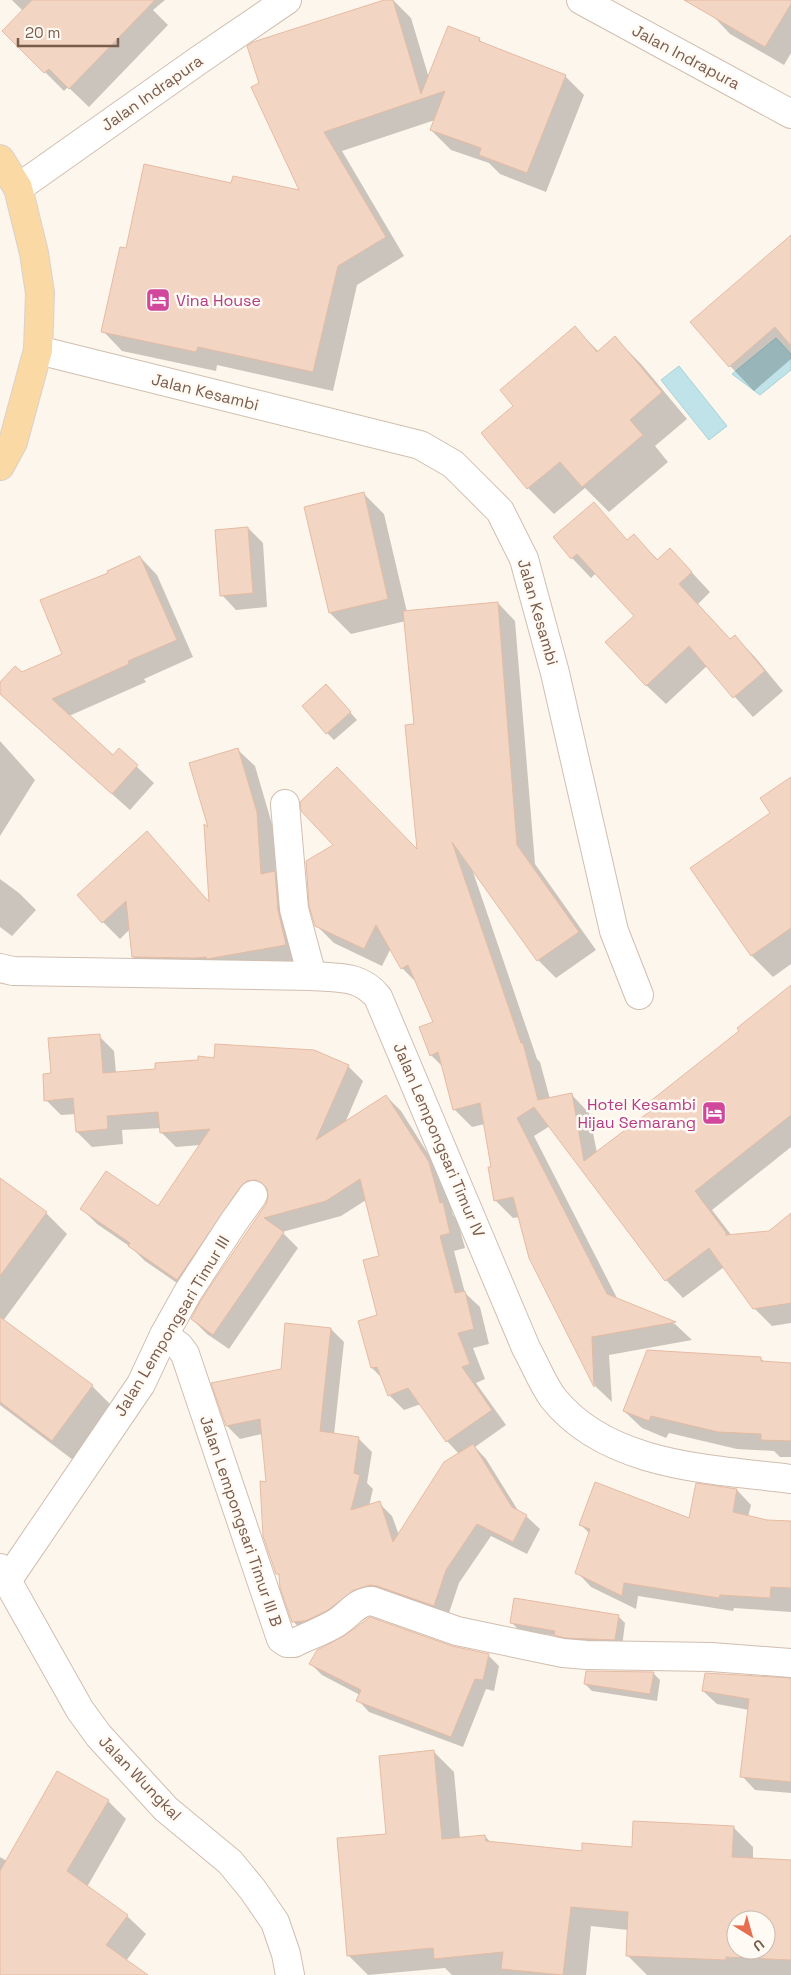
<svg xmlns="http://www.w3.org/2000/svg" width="791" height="1975" font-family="'Space Grotesk',sans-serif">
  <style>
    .water { fill: #bfe3e8; stroke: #a5d3da }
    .shadow { fill: #0003; fill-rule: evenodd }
    .building { fill: #f3d5c3; stroke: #e6bba3; fill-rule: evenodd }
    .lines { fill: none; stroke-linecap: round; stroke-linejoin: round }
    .minor-casing { stroke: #d1beb0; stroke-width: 30 }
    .major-casing { stroke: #dad1cd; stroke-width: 30 }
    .minor { stroke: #fff; stroke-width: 28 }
    .major { stroke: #fbd9a5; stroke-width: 28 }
    .labels { text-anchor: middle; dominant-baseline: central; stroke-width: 5; stroke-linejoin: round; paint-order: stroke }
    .street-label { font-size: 16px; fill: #7a5c4d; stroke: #fffaf3 }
    .hotel-label { font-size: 16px; fill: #b23c85; stroke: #fffaf3; text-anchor: start }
  </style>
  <rect width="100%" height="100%" fill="#fdf6ec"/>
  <g class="water">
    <polygon points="776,338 791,354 791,370 760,395 732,374"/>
    <polygon points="679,366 727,426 709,440 661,380"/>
  </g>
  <g class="shadow">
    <polygon points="12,0 165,0 153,10 168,25 89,107 68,87 64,91 4,31 23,11"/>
    <polygon points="388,0 393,0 411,18 429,78 479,39 484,45 565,76 584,95 546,192 500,174 489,163 451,150 431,130 435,120 342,151 404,256 357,285 333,391 217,365 216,371 122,351 103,331 127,250 232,184 301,191 260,83"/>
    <polygon points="698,0 791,0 791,53 784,65 730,34"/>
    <polygon points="791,236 791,359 754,391 730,366 692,322"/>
    <polygon points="575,328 599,352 615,338 641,364 687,419 655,446 668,462 609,512 585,488 554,514 528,488 515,406"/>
    <polygon points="363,493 384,514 407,612 498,603 515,621 535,864 596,950 556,978 538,960 472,869 537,1059 540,1062 550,1099 572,1095 589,1113 597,1153 655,1110 791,987 791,1147 712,1210 732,1236 769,1232 791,1214 791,1323 772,1326 754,1308 724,1267 683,1298 666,1280 550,1126 534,1136 618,1300 675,1324 692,1340 609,1355 612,1402 595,1386 530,1258 520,1217 513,1218 495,1200 492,1168 485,1124 472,1127 454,1109 444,1068 431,1055 435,1023 418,984 402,968 391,948 382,966 334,943 316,925 418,852 415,725 406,621 351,634 330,613"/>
    <polygon points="594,504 628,541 634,536 658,560 670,549 710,592 698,604 731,640 735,637 754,656 783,691 753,717 707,666 666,704 646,685 635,616 596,573 591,578 572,558 554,537"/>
    <polygon points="248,528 263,543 267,607 236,610 222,595"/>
    <polygon points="140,557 157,575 193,657 144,679 146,682 69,716 113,757 119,750 154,783 130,810 13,706 0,693 0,684 64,655 109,573"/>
    <polygon points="333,693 357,720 334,740 327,733"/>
    <polygon points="0,741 35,780 0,836"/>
    <polygon points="238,750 255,766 274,831 276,874 292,890 302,961 150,974 133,957 130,929 120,939 103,922 147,833 210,903 210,831"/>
    <polygon points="692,869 791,900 791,964 773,977 752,956"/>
    <polygon points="0,879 19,893 36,910 12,936 0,927"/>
    <polygon points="99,1036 114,1051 116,1073 348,1066 363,1081 345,1123 386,1096 401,1111 444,1179 453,1215 457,1219 465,1248 454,1251 465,1293 480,1307 489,1344 473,1348 485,1379 476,1383 506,1425 475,1447 486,1459 519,1512 526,1516 540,1529 527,1554 491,1536 459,1583 447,1619 391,1599 306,1635 293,1621 280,1577 277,1573 262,1434 240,1439 227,1426 282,1370 331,1329 344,1342 334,1435 358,1438 372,1452 367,1483 373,1489 369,1506 379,1503 392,1516 399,1535 459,1454 447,1441 421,1404 404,1410 389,1395 383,1379 372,1368 378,1316 381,1257 366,1200 341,1216 282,1232 298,1248 229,1349 207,1334 192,1319 267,1205 269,1194 261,1196 193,1294 145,1261 132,1248 97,1224 82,1209 158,1208 200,1145 176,1147 161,1132 161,1128 122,1130 123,1144 92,1147 77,1132 76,1114 61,1115 46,1100 52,1074"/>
    <polygon points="4,1182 46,1213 67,1234 3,1321 92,1386 113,1407 73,1460 0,1405 0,1187"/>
    <polygon points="760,1358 765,1362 791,1364 791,1457 780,1457 774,1451 737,1449 669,1433 666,1438 642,1428 624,1411"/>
    <polygon points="737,1490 751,1505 748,1517 767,1521 791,1523 791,1612 734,1608 733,1611 638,1596 636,1609 591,1587 577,1572 590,1534 580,1524 690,1519"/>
    <polygon points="618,1616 625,1623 622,1647 563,1642 557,1636 519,1630 512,1623"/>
    <polygon points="488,1655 499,1666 494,1691 486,1689 463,1747 369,1712 358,1700 360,1695 322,1675 311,1664"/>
    <polygon points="653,1673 660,1680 657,1701 592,1691 585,1684"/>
    <polygon points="791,1680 791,1793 755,1790 742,1776 749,1710 717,1704 703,1691"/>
    <path d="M434 1752 454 1772 460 1838 485 1836 491 1843 583 1853 633 1848 733 1827 753 1847V1859L791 1861V1975H647L627 1955 628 1930 591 1926 586 1975H452L445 1968 368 1975 348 1955 388 1835ZM736 1920H766V1950H736Z"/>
    <polygon points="108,1801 126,1819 87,1887 127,1916 146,1934 126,1961 146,1975 0,1975 0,1857 7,1861"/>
  </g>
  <g class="building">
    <polygon points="32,0 155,0 69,89 49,69 44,73 2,31"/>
    <polygon points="384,0 393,0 421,94 448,26 480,38 479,41 566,75 527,173 479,155 481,148 430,130 445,91 324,132 386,237 338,266 313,372 198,347 196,352 101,332 120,247 126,248 144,164 231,183 233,176 299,190 251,87 259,83 247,46 253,42"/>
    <polygon points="684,0 791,0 791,4 765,47"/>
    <polygon points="791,235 791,346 775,327 729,367 690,322"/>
    <polygon points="575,326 597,352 615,336 662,392 630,420 643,435 582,487 560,462 527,489 481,433 513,406 500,390"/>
    <polygon points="364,492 388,599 329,613 304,507"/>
    <polygon points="594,502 627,540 634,534 657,560 670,548 692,572 679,584 730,639 735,635 765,671 733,698 689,646 646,686 605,642 634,616 577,554 571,559 553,537"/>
    <polygon points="248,527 253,593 220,596 215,530"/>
    <polygon points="140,556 177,640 128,661 129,664 52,699 113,755 119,748 138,765 112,794 0,694 0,682 15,666 22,672 62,654 40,600 108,573 107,571"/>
    <polygon points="498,602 517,845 579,932 537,961 452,842 521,1043 523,1043 538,1100 572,1093 584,1161 653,1109 648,1103 739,1031 737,1028 791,985 791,1115 695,1191 727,1234 725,1235 769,1231 791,1213 791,1303 753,1309 709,1248 665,1281 534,1107 517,1118 607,1294 676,1322 592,1337 594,1387 529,1258 513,1197 494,1201 488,1167 491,1167 480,1103 453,1110 438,1052 430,1056 419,1027 433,1022 408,965 401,969 376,925 364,949 315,926 309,906 306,861 333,845 301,811 300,802 337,767 417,849 405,725 414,724 403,611"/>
    <polygon points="326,684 351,712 326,734 302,706"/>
    <polygon points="238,748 257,812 261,874 275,871 278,910 286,945 207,959 206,957 193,958 132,957 126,901 102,923 77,895 147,831 209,902 204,824 208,827 189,763"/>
    <polygon points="791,777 791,928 751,956 690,868 770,813 760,798"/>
    <polygon points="100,1034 103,1073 155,1069 155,1063 198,1060 198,1056 214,1058 215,1044 314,1050 349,1065 316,1140 386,1095 429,1162 440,1203 443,1202 450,1233 440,1236 455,1293 465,1291 474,1329 458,1333 470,1364 462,1367 492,1410 446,1442 408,1388 388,1396 377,1367 371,1368 358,1321 377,1315 363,1260 379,1256 360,1179 326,1201 264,1218 284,1232 213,1335 191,1319 201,1300 266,1204 268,1197 267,1189 262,1183 255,1180 247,1181 241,1186 177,1280 128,1246 130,1243 80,1209 106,1171 158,1206 210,1129 160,1133 158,1112 107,1116 108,1129 76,1132 73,1098 44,1101 43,1074 51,1073 48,1038"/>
    <polygon points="0,1178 47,1212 0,1276"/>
    <polygon points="0,1317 93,1385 52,1441 0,1402"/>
    <polygon points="285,1323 331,1328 320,1431 359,1437 354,1473 360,1475 351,1510 380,1501 393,1542 444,1462 473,1444 512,1507 527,1515 513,1542 477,1524 446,1570 434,1606 377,1586 370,1585 354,1590 328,1610 314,1617 305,1621 292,1622 280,1588 279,1574 276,1574 263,1536 260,1481 266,1482 260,1419 226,1426 211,1383 281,1369"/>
    <polygon points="647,1350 761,1357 761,1361 791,1363 791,1441 761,1440 761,1434 718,1432 651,1416 649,1421 623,1411"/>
    <polygon points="595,1482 689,1518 696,1483 737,1489 733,1512 767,1520 791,1521 791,1588 771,1587 770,1598 720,1595 719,1598 624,1583 622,1596 575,1573 590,1529 579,1525"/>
    <polygon points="514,1598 619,1615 615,1640 565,1638 554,1635 555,1631 510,1623"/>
    <polygon points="370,1617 452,1646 489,1654 483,1680 475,1679 451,1737 356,1701 361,1690 309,1664 317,1650 344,1636"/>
    <polygon points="586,1671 654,1672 650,1694 584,1684"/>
    <polygon points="705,1673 791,1678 791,1782 740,1777 749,1699 702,1691"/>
    <path d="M434 1750 442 1839 485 1835 486 1841 582 1851V1843L632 1847 633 1821 734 1826 732 1857 791 1860V1960L726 1957V1960L626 1956 628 1912 571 1907 563 1975 501 1969 503 1952 434 1959 433 1948 347 1956 337 1838 386 1834 379 1756ZM736 1920H766V1950H736Z"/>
    <polygon points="57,1771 109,1800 67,1871 128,1915 106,1945 148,1975 0,1975 0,1871"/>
  </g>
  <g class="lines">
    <defs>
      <g id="minor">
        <polyline points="581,0 791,114"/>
        <polyline points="18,188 199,60 287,0"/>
        <polyline points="38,350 420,445 453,464 500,511 524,559 555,673 614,931 639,995"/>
        <polyline points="285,804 294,909 312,976"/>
        <path d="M0 968 13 971 312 976C339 978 360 975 378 997L526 1348C535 1364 542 1383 553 1398 608 1467 711 1469 791 1479"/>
        <path d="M164 1335 179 1346 185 1354 281 1639 287 1643H294C308 1636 323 1631 336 1623 349 1615 357 1601 372 1601L457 1631 563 1653 587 1655 711 1657 791 1663"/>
        <polyline points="0,1568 80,1710 99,1736 166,1809 230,1862 253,1890 275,1922 286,1954 290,1975"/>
        <polyline points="7,1581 141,1384 164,1335 188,1292 233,1223 253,1195"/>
      </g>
      <polyline id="major" points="0,159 18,188 34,253 40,293 38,350 13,442 0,466"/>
    </defs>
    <use href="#minor" class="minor-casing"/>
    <use href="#major" class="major-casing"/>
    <use href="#minor" class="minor"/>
    <use href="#major" class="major"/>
  </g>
  <defs>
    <symbol id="hotel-square" viewBox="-11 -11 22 22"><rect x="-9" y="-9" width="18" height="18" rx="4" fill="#d1479c" stroke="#fffaf3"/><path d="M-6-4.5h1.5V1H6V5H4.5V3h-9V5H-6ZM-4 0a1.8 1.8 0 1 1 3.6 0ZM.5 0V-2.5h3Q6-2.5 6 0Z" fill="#fff"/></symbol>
  </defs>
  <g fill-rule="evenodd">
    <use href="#hotel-square" x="144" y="286" width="28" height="28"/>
    <use href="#hotel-square" x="700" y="1099" width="28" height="28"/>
  </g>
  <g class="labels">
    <g class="street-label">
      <text transform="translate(686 57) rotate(28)">Jalan Indrapura</text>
      <text transform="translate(152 93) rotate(-35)">Jalan Indrapura</text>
      <text transform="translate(205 392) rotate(14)">Jalan Kesambi</text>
      <text transform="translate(538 612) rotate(74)">Jalan Kesambi</text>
      <text transform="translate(439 1140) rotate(67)">Jalan Lempongsari Timur IV</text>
      <text transform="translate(172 1326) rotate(-59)">Jalan Lempongsari Timur III</text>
      <text transform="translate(241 1521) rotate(71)">Jalan Lempongsari Timur III B</text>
      <text transform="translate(140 1778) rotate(46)">Jalan Wungkal</text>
    </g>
    <g class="hotel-label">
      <text x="176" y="300">Vina House</text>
      <text x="696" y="1104" text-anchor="end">Hotel Kesambi<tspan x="696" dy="18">Hijau Semarang</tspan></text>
    </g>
  </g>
  <g transform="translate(751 1935) rotate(143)"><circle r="24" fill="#fffaf3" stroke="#cabbb1"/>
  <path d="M0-4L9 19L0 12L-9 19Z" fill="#e76f51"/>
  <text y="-8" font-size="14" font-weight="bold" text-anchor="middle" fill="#7a5c4d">U</text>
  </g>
  <path d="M18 38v8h100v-8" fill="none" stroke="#7a5c4d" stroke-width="2.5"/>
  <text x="25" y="38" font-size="15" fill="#7a5c4d" stroke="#fffaf3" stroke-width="4" paint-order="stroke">20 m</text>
</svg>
